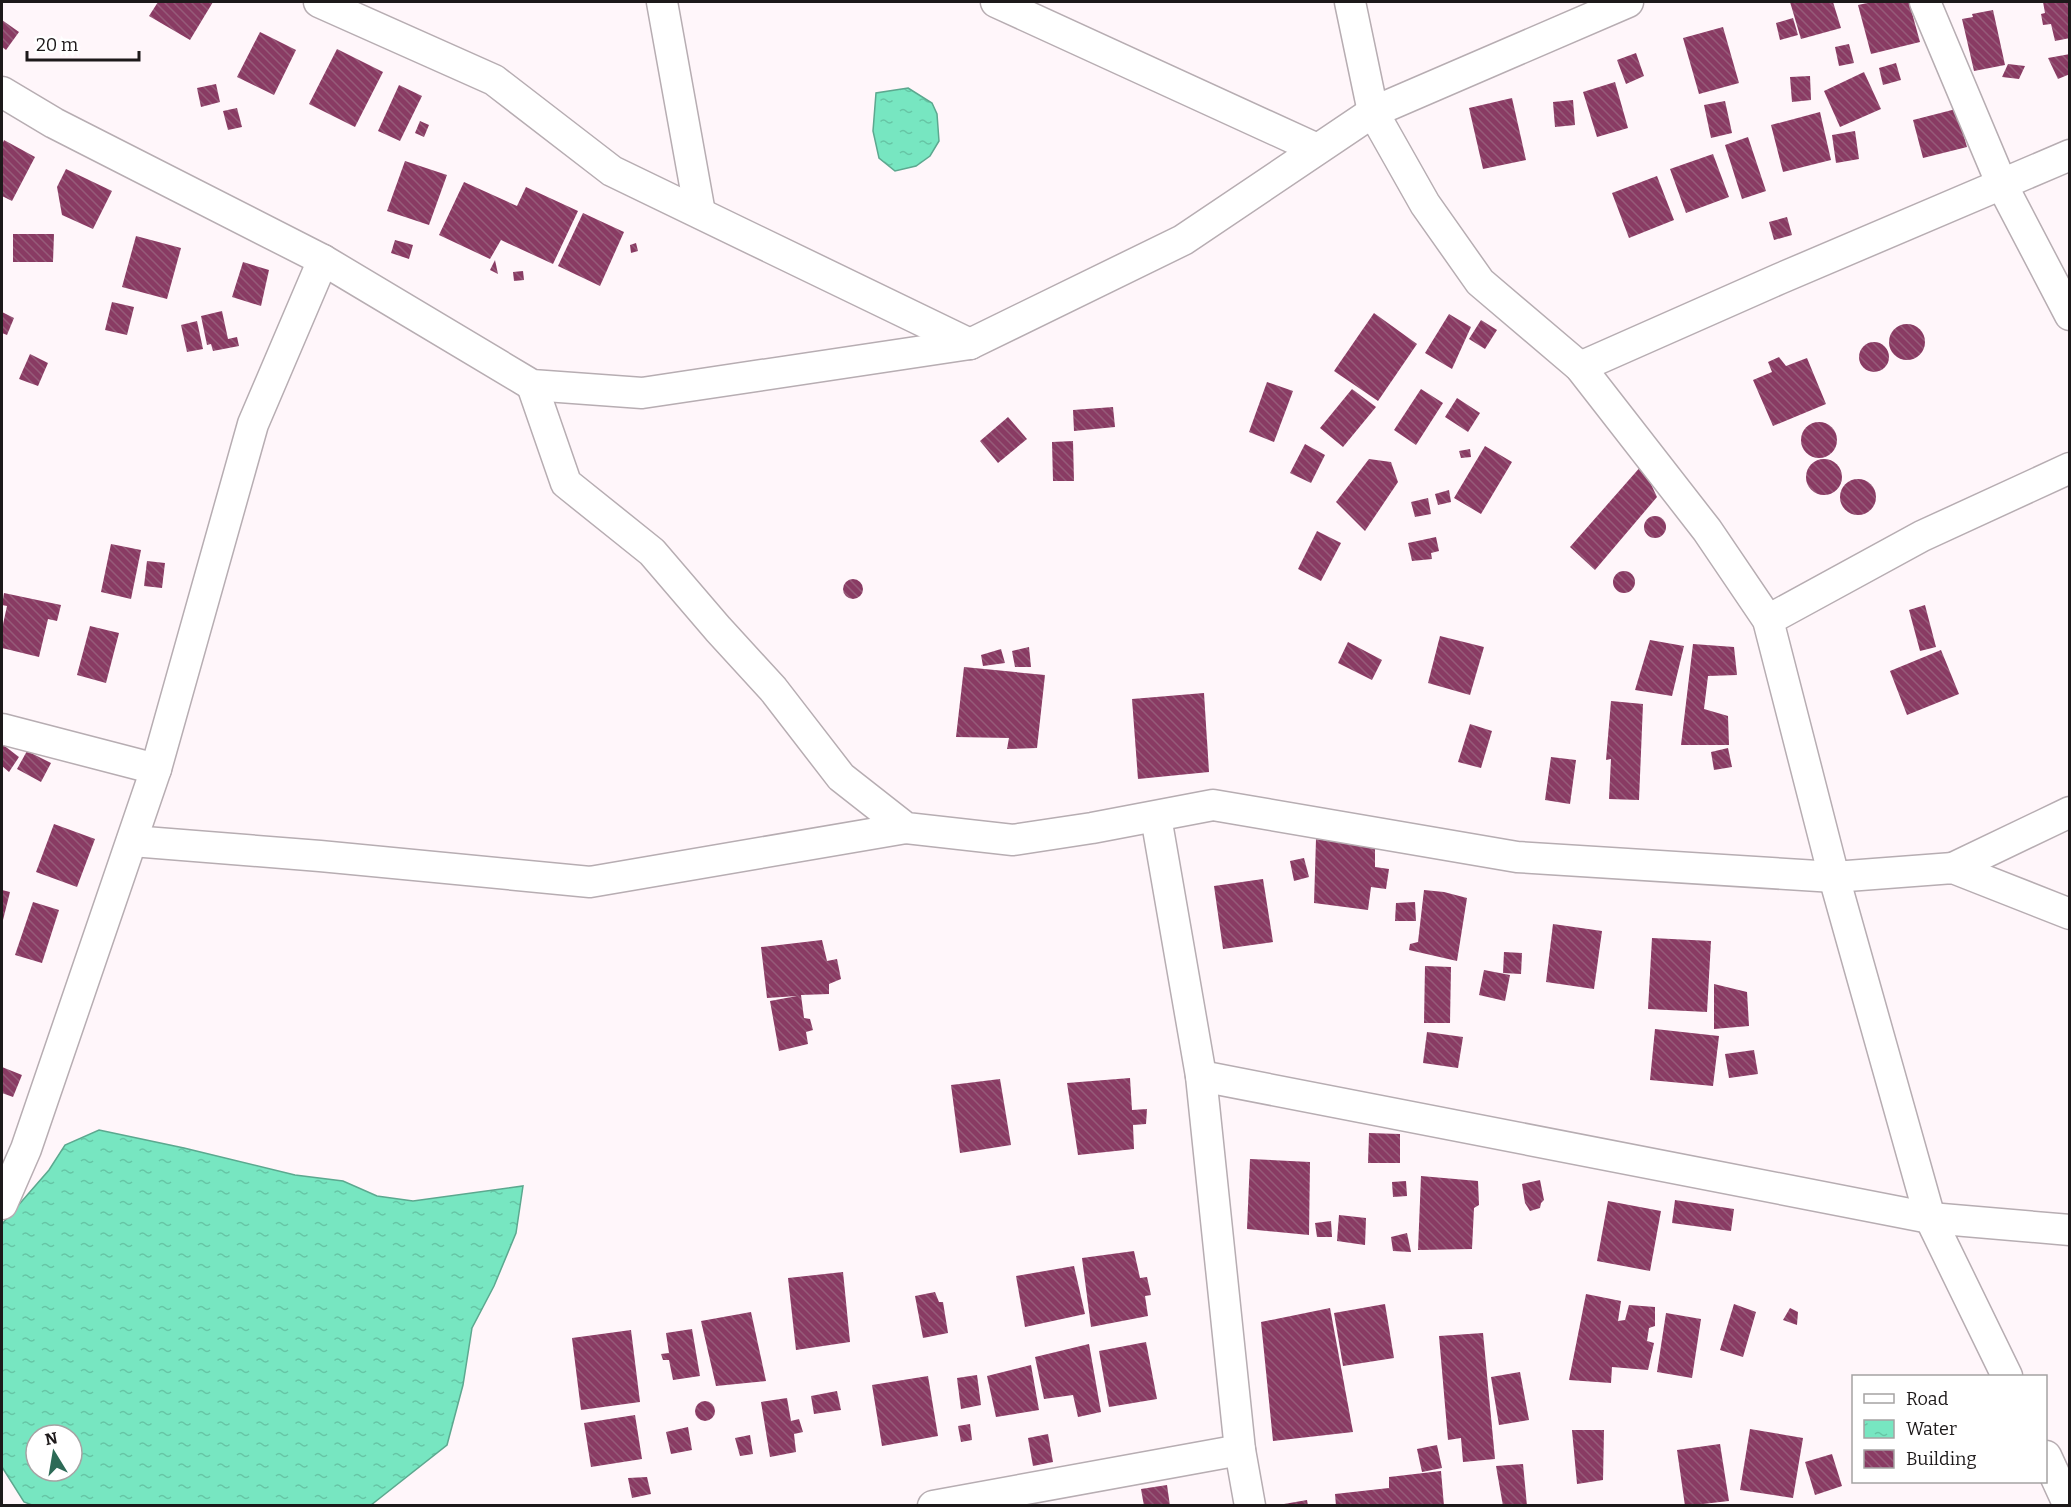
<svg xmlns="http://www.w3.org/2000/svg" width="2071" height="1507" font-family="Bitter,serif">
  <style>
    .water { fill: url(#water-ripples); stroke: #5ca88f; stroke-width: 1.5; fill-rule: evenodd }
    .building { fill: url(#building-back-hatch) }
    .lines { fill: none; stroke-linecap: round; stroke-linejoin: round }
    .street-casing { stroke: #b7adb2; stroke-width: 33 }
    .street { stroke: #fff; stroke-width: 30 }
  </style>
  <defs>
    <pattern id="water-ripples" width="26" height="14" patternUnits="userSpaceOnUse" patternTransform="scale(1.5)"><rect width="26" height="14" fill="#77e6c1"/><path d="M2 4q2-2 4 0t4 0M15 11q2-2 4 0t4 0" fill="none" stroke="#66c5a5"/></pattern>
    <pattern id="building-back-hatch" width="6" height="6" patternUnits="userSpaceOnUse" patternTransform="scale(1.5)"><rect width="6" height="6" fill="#893b63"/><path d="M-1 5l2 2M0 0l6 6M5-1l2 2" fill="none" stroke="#965b79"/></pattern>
  </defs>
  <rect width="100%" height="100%" fill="#fff6fa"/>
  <g class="water">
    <polygon points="908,88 932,103 937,114 939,141 930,156 916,166 895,171 879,158 873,131 876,93"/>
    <path d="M99 1130 184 1148 295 1175 343 1181 377 1196 413 1201 523 1186 516 1233 494 1286 472 1328 463 1385 447 1445 371 1505H32L24 1502 2 1467V1224L49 1170 65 1145ZM36 1435H72V1471H36Z"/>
  </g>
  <g class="building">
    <polygon points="158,2 213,2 190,40 149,16"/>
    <polygon points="1790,2 1833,2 1841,28 1801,39"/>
    <polygon points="1872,2 1909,2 1920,42 1871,54 1858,5"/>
    <polygon points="2043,2 2070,2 2070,38 2055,41 2051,24 2043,25 2041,14 2045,13"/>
    <polygon points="1993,10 2005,65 1974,71 1962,19 1973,17 1972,14"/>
    <polygon points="1793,18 1798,35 1780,40 1776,23"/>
    <polygon points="2,20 19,32 6,50 2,47"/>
    <polygon points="1723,27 1739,83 1699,94 1683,38"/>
    <polygon points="260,32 296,50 274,95 237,77"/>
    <polygon points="1849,44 1854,63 1839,66 1835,47"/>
    <polygon points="337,49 383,72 355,127 309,104"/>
    <polygon points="1636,53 1644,76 1626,84 1617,60"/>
    <polygon points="2070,54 2070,74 2058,79 2048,58"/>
    <polygon points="1896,63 1901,80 1883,85 1879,68"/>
    <polygon points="2008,64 2025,66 2019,79 2002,77"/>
    <polygon points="1864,72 1881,109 1840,127 1824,91"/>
    <polygon points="1810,76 1811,100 1792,102 1790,77"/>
    <polygon points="1615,82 1628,128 1597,137 1583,92"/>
    <polygon points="216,84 220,102 201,107 197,88"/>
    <polygon points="399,85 422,96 400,141 378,131"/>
    <polygon points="1512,98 1526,160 1483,169 1469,108"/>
    <polygon points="1573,100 1575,125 1555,127 1553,102"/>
    <polygon points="1725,101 1732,133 1711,138 1704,105"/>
    <polygon points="237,108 242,127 228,130 223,111"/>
    <polygon points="1956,109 1967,147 1923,158 1913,120"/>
    <polygon points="1820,112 1831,160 1783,172 1771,125"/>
    <polygon points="420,121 429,125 424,137 415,133"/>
    <polygon points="1855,131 1859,159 1836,163 1832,135"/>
    <polygon points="1748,137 1766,191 1742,199 1725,145"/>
    <polygon points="4,140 35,157 12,201 2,196 2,145"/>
    <polygon points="1713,154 1729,197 1686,213 1670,169"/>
    <polygon points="405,161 447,175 429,225 387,211"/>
    <polygon points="66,169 112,191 93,229 62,215 57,187"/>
    <polygon points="1657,176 1674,220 1629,238 1612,193"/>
    <polygon points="464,182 517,206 526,187 578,211 553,264 501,240 490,259 439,235"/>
    <polygon points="583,213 624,232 600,286 558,266"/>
    <polygon points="1787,217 1792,235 1774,240 1769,222"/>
    <polygon points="13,234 54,234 53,262 13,262"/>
    <polygon points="136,236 181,248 167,299 122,287"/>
    <polygon points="395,240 413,245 409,259 391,253"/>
    <polygon points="636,243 638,251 631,253 630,245"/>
    <polygon points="495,260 498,274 490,270"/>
    <polygon points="243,262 269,270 261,306 232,297"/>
    <polygon points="523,271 524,280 514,281 513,272"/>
    <polygon points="112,302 134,307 127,335 105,330"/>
    <polygon points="222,311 228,339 237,337 239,346 213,351 211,344 207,345 201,316"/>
    <polygon points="2,312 14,318 7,335 2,333"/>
    <polygon points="1374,313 1417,344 1378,401 1334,371"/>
    <polygon points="1449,314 1471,327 1452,369 1425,353"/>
    <polygon points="1481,320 1497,330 1485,349 1469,339"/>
    <polygon points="197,321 203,349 187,352 181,325"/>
    <circle cx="1907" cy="342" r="18"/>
    <circle cx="1874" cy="357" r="15"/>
    <polygon points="30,354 48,363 38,386 19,379"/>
    <polygon points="1779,357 1786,366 1807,358 1826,404 1773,426 1753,380 1772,372 1768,362"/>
    <polygon points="1267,382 1293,391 1274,442 1249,432"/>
    <polygon points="1352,389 1376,407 1343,447 1320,428"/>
    <polygon points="1421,389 1443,403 1416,445 1394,430"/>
    <polygon points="1457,398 1480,413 1468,432 1445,417"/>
    <polygon points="1113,407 1115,427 1074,431 1073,410"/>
    <polygon points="1008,417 1027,439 998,463 980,441"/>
    <circle cx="1819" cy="440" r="18"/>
    <polygon points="1073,441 1074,481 1053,481 1052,442"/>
    <polygon points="1305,444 1325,455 1311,483 1290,473"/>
    <polygon points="1485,446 1512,462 1481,514 1454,498"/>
    <polygon points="1470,449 1471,457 1461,458 1459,451"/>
    <polygon points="1369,459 1391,462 1398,482 1365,531 1336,502"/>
    <circle cx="1824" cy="477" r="18"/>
    <polygon points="1642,465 1657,497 1595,570 1570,547"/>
    <circle cx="1858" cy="497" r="18"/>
    <polygon points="1449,490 1451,502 1438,505 1435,494"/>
    <polygon points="1428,498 1431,514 1415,517 1411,502"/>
    <circle cx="1655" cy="527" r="11"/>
    <polygon points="1317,531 1341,543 1321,581 1298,569"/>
    <polygon points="1436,537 1439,551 1431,553 1432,559 1412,561 1408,543"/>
    <polygon points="111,544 141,550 131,599 101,592"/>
    <polygon points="147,561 165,563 162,588 144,586"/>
    <circle cx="1624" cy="582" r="11"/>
    <circle cx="853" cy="589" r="10"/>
    <polygon points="4,593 61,605 57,621 48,619 39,657 2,648 2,629 7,606 2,605"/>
    <polygon points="1925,605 1936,647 1920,651 1909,610"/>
    <polygon points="90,626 119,633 106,683 77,675"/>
    <polygon points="1440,636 1484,647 1470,695 1428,683"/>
    <polygon points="1650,640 1684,646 1672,696 1635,690"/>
    <polygon points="1348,642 1382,660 1372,680 1338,663"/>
    <polygon points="1693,644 1734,647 1737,675 1708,676 1704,709 1728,716 1729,745 1681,745"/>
    <polygon points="1029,647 1031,667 1015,667 1012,651"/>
    <polygon points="1001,649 1005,663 983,666 981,655"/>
    <polygon points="1941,650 1959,694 1907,715 1890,671"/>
    <polygon points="964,667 1045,675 1037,748 1007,749 1009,738 956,737"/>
    <polygon points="1204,693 1209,772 1138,779 1132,699"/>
    <polygon points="1611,701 1643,704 1639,800 1609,799 1611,759 1606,760"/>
    <polygon points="1470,724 1492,731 1481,768 1458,762"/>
    <polygon points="2,744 19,757 9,772 2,766"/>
    <polygon points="1728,748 1732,767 1714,770 1711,752"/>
    <polygon points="27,751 51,763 41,782 17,769"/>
    <polygon points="1551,757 1576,760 1570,804 1545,800"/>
    <polygon points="54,824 95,839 77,887 36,872"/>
    <polygon points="1316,839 1375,848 1375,867 1389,869 1386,889 1371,887 1368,910 1314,903"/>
    <polygon points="1304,858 1309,877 1294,881 1290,861"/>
    <polygon points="1263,879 1273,942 1223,949 1214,886"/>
    <polygon points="2,890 10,892 2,924"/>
    <polygon points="1424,890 1444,892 1467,898 1457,961 1409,950 1410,944 1418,942"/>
    <polygon points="33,902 59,910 42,963 15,955"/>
    <polygon points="1415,902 1416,921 1395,921 1396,903"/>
    <polygon points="1553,924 1602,931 1594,989 1546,982"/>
    <polygon points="1652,938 1711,941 1707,1012 1648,1009"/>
    <polygon points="822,940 827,961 837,959 841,979 829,984 829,994 801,995 804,1018 810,1019 813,1030 806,1032 808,1044 779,1051 770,1001 797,996 767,998 761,947"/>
    <polygon points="1504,952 1522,953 1521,974 1503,973"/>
    <polygon points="1425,966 1451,967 1450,1023 1424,1023"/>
    <polygon points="1484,970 1510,975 1505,1001 1479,995"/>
    <polygon points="1714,984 1747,992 1749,1026 1714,1029"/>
    <polygon points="1655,1029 1719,1036 1713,1086 1650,1080"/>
    <polygon points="1427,1032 1463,1037 1458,1068 1423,1063"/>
    <polygon points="1754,1050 1758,1074 1729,1078 1725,1054"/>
    <polygon points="2,1067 22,1075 13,1097 2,1093"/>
    <polygon points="1130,1078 1132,1110 1147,1109 1146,1124 1133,1125 1134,1149 1078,1155 1067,1083"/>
    <polygon points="1000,1079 1011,1145 960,1153 951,1085"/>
    <polygon points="1369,1133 1400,1134 1400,1163 1368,1163"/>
    <polygon points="1250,1159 1310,1162 1309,1235 1247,1229"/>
    <polygon points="1421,1176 1478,1181 1479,1205 1474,1208 1472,1249 1418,1250"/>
    <polygon points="1540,1180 1544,1200 1541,1203 1540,1208 1530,1211 1525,1203 1522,1184"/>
    <polygon points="1406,1181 1407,1196 1393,1197 1392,1182"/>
    <polygon points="1675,1200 1734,1209 1731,1231 1672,1223"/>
    <polygon points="1608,1201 1661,1211 1650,1271 1597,1261"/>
    <polygon points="1339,1215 1366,1218 1365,1245 1337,1241"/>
    <polygon points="1331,1221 1332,1237 1317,1237 1315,1223"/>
    <polygon points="1407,1233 1411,1252 1393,1251 1391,1237"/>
    <polygon points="1134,1251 1140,1278 1147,1277 1151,1295 1145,1296 1148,1316 1091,1327 1082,1258"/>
    <polygon points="1074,1266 1085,1314 1025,1327 1016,1276"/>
    <polygon points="843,1272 850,1342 796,1350 788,1278"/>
    <polygon points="935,1292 939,1302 943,1302 948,1333 923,1338 915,1296"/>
    <polygon points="1586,1294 1621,1301 1618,1321 1625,1320 1629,1305 1655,1307 1655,1326 1649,1328 1647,1341 1654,1343 1648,1370 1612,1367 1611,1383 1569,1380"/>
    <polygon points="1385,1304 1394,1358 1343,1366 1334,1313"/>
    <polygon points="1734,1304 1756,1312 1743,1357 1720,1350"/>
    <polygon points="1330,1308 1353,1432 1273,1441 1261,1322"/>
    <polygon points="1790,1308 1798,1312 1797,1325 1783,1320"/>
    <polygon points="751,1312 766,1381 716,1386 701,1321"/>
    <polygon points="1666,1313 1701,1319 1692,1378 1657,1372"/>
    <polygon points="692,1329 700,1376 673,1380 669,1360 663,1360 661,1354 669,1353 666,1333"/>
    <polygon points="631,1330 640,1402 581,1410 572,1338"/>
    <polygon points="1483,1333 1495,1459 1463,1462 1461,1438 1448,1440 1439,1336"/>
    <polygon points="1146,1342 1157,1399 1109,1407 1099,1351"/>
    <polygon points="1089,1344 1101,1412 1078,1417 1073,1395 1044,1399 1035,1357"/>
    <polygon points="1031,1365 1039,1410 996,1417 987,1376"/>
    <polygon points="1520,1372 1529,1420 1499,1425 1491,1377"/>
    <polygon points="977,1375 981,1405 961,1409 957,1378"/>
    <polygon points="928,1376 938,1436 882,1446 872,1385"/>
    <polygon points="837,1391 841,1410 814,1414 811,1396"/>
    <polygon points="787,1398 791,1421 799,1419 803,1432 794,1434 796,1452 770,1457 761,1402"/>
    <circle cx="705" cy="1411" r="10"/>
    <polygon points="635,1415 642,1459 591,1467 584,1423"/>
    <polygon points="970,1424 972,1440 961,1442 958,1426"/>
    <polygon points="688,1427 692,1450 671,1454 666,1432"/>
    <polygon points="1750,1429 1803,1438 1793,1498 1740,1490"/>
    <polygon points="1572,1430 1604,1430 1603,1480 1577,1484"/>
    <polygon points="1048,1434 1053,1462 1033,1466 1028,1438"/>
    <polygon points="750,1435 753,1454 740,1456 735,1438"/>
    <polygon points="1720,1444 1729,1501 1685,1506 1677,1450"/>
    <polygon points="1437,1445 1442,1468 1422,1472 1417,1449"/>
    <polygon points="1832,1454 1842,1486 1815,1495 1805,1462"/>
    <polygon points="1523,1464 1527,1506 1503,1506 1496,1466"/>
    <polygon points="1441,1471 1444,1506 1336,1506 1335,1494 1389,1488 1389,1477"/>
    <polygon points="647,1477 651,1494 632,1498 628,1478"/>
    <polygon points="1167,1485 1170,1506 1144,1506 1141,1489"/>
    <polygon points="1307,1500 1308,1506 1284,1506 1284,1504"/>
  </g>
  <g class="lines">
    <defs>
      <g id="street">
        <polyline points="319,2 494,80 612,171 970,344"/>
        <polyline points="662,2 700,213"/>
        <polyline points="996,2 1317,149"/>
        <polyline points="1350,2 1373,112 1425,204 1480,282 1580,367 1707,530 1768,620 1834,877 1930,1218 2007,1376"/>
        <polyline points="1925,2 2002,185 2070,315"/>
        <polyline points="2,92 54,123 323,260 532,385 642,393 970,344 1183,240 1373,112 1628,2"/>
        <polyline points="1580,367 1779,279 2070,155"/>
        <polyline points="532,385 566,483 652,552 718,629 773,689 841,777 906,828 1013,840 1092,828 1213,805 1517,857 1834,877 1953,868 2070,914"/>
        <polyline points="1768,620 1922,536 2070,468"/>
        <polyline points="2,729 156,769"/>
        <polyline points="1156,817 1201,1076 1240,1450 1250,1506"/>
        <polyline points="132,841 320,856 590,882 906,828"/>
        <polyline points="1953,868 2070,812"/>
        <polyline points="1201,1076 1930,1218 2070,1230"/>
        <polyline points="2,1204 26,1149 156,769 253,424 323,260"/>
        <polyline points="2046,1456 2069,1506"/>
        <polyline points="933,1506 1240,1450"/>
      </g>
    </defs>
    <use href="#street" class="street-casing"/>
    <use href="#street" class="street"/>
  </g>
  <rect width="2071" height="1507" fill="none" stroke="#1d191a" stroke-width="6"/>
  <rect x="1852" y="1375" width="195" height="108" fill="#ffffff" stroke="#a5a3a3" stroke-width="1.5"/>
  <rect x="1864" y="1394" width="30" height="9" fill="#ffffff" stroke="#a5a3a3" stroke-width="1.5"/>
  <text x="1906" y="1405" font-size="18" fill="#1d191a">Road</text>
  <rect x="1864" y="1420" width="30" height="18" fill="url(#water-ripples)" stroke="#a5a3a3" stroke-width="1.5"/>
  <text x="1906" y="1435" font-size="18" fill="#1d191a">Water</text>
  <rect x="1864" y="1450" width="30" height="18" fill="url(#building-back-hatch)" stroke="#a5a3a3" stroke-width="1.5"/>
  <text x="1906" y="1465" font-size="18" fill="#1d191a">Building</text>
  <g transform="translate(54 1453) rotate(349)"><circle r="28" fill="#ffffff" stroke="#a5a3a3" stroke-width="1.5"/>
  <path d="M0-4.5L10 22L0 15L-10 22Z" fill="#2c6a56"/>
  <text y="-9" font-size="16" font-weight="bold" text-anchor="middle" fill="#1d191a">N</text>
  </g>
  <path d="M27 51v9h112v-9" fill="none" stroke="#1d191a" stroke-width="3"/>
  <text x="36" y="51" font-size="18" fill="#1d191a" stroke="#ffffff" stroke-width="4.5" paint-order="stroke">20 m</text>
</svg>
